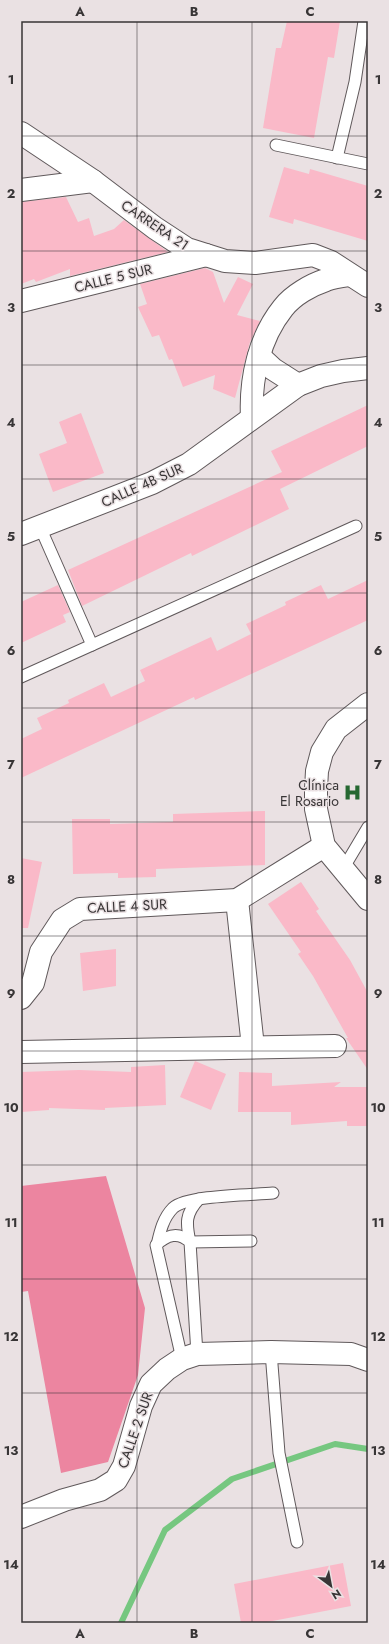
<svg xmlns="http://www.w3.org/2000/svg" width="389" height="1644" font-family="Jost,sans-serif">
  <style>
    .forest { fill: #ec85a0 }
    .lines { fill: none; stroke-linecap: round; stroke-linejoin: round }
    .stream { stroke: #76c780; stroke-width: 6 }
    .building { fill: #fab9c8 }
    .service-casing { stroke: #60595b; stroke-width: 13 }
    .minor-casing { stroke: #60595b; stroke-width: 24 }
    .tertiary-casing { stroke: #60595b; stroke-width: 24 }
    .service { stroke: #fff; stroke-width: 11 }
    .minor { stroke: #fff; stroke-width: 22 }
    .tertiary { stroke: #fff; stroke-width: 22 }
    .grid { fill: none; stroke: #383536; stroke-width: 1; stroke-opacity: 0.55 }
    .labels { text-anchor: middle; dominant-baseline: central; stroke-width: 3; stroke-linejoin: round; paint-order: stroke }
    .street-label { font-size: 14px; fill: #383536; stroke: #eae1e3 }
    .poi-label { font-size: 14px; fill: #383536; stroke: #eae1e3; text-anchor: end }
    .neatline { fill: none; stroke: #383536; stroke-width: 1.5 }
    .grid-label { font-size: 13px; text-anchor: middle; font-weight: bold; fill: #383536 }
  </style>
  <rect width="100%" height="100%" fill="#eae1e3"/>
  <polygon class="forest" points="106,1176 145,1308 138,1375 108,1462 61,1473 28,1291 21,1292 21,1186"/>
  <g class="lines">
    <polyline class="stream" points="121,1623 165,1530 232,1479 335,1444 368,1449"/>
  </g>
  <g class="building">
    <polygon points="287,21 340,21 334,58 328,57 314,138 263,128 276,48 281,48"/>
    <polygon points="284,167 309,174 310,169 368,186 368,241 294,219 293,224 269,217"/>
    <polygon points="66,197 78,222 89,218 94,236 114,229 124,220 168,252 70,276 70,269 36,282 34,279 21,284 21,202"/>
    <polygon points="205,268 213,272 224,303 238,277 253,284 237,315 260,321 250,342 235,398 213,389 215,375 183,387 172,359 169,360 159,335 152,337 138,307 147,304 140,284"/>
    <polygon points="368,405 368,446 280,489 289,509 192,556 191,553 82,606 68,570 282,472 271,451"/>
    <polygon points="81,413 104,473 53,492 39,454 67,443 59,422"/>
    <polygon points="368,580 368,620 195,700 194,697 21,778 21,739 42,729 37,718 69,703 68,700 104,683 111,697 145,681 140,670 211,637 217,651 251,634 246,624 286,605 285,602 321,585 328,599"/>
    <polygon points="58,585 70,612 63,615 66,622 21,643 21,602"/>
    <polygon points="265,811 265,865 156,869 156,877 118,878 118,873 73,874 72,819 110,819 110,824 173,822 173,814"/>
    <polygon points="21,858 42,862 28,928 21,928"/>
    <polygon points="301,882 319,909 316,911 350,960 368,993 368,1070 346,1038 348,1038 313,976 298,954 301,952 268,904"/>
    <polygon points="116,949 116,986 83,991 80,953"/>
    <polygon points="195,1061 226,1074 211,1110 180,1097"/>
    <polygon points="165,1065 166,1105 105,1108 105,1110 49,1108 49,1110 21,1112 21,1072 79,1070 131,1072 131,1067"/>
    <polygon points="239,1072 272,1073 272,1086 341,1082 334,1087 368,1087 368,1126 347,1126 347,1121 291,1125 291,1112 238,1112"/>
    <polygon points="343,1563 351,1606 262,1623 241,1623 234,1584"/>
  </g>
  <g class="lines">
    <defs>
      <g id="service">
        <polyline points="276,145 368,164"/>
        <polyline points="337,158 355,82 364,21"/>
        <polyline points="40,527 92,645"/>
        <polyline points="21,677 356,526"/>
        <polyline points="343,869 368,827"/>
        <path d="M199 1199C185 1214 186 1223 190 1242L251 1241"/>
        <path d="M157 1245C160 1232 163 1218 173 1208 187 1195 252 1195 273 1193"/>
        <polyline points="271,1352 279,1453 297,1542"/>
        <path d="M182 1359 156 1245C167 1235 178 1231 190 1242L197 1354"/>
      </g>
      <g id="minor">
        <polyline points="21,133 93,181 155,228 187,249 225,261 255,263 313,255 331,262 368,286"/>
        <polyline points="21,190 93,181"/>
        <polyline points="21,301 206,255"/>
        <polyline points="259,356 273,369 298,385"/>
        <path d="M252 417C250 379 259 338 283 308 293 295 311 285 326 280 333 277 342 276 350 275"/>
        <polyline points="237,900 253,1047"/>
        <polyline points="21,998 33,983 41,952 62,920 80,909 237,900 324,846"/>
        <polyline points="21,1052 335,1046"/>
        <polyline points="21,1517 64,1500 100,1490 116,1480 124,1466 141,1406 151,1384 167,1369 182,1359 197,1354 271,1352 351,1354 368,1360"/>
      </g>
      <g id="tertiary">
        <polyline points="21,534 152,483 189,464 298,385 321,376 343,371 368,368"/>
        <polyline points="368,704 336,729 322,752 317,771 316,789 316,809 324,846 368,899"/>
      </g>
    </defs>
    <use href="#service" class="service-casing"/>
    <use href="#minor" class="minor-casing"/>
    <use href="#tertiary" class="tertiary-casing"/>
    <use href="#service" class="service"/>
    <use href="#minor" class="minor"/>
    <use href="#tertiary" class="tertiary"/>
  </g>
  <path class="grid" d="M137 21V1623M252 21V1623M21 136H368M21 251H368M21 365H368M21 479H368M21 593H368M21 708H368M21 822H368M21 936H368M21 1051H368M21 1165H368M21 1279H368M21 1393H368M21 1508H368"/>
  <defs>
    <symbol id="hospital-bare" viewBox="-9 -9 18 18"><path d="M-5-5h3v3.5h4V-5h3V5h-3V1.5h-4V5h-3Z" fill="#266832" stroke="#eae1e3" stroke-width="2.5" paint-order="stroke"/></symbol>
  </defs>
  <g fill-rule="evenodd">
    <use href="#hospital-bare" x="340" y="780" width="25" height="25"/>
  </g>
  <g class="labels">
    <g class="street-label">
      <text transform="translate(155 225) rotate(34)">CARRERA 21</text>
      <text transform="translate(113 278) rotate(-14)">CALLE 5 SUR</text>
      <text transform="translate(142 485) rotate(-24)">CALLE 4B SUR</text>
      <text transform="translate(127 906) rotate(-3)">CALLE 4 SUR</text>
      <text transform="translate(135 1430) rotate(-71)">CALLE 2 SUR</text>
    </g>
    <g class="poi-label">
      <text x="339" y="785">Clínica<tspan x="339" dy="16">El Rosario</tspan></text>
    </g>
  </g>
  <rect width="389" height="1644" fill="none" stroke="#eae1e3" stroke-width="44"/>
  <g transform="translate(331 1586) rotate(148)" stroke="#eae1e3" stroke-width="3" paint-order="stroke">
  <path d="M0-3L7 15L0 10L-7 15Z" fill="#383536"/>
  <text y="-6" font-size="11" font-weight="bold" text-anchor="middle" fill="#383536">N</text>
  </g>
  <rect x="22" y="22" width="345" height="1600" class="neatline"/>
  <g class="grid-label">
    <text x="80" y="16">A</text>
    <text x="194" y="16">B</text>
    <text x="310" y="16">C</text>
    <text x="11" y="84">1</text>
    <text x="378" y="84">1</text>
    <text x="11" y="198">2</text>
    <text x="378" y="198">2</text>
    <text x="11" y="312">3</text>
    <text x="378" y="312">3</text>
    <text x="11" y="427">4</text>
    <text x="378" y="427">4</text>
    <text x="11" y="541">5</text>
    <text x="378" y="541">5</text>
    <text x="11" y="655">6</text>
    <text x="378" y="655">6</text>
    <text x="11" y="769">7</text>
    <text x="378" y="769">7</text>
    <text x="11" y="884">8</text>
    <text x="378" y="884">8</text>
    <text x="11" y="998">9</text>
    <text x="378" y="998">9</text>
    <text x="11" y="1112">10</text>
    <text x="378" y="1112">10</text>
    <text x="11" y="1227">11</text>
    <text x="378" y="1227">11</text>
    <text x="11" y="1341">12</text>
    <text x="378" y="1341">12</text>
    <text x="11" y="1455">13</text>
    <text x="378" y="1455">13</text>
    <text x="11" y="1569">14</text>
    <text x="378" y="1569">14</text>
    <text x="80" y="1638">A</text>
    <text x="194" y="1638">B</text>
    <text x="310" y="1638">C</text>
  </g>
</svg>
